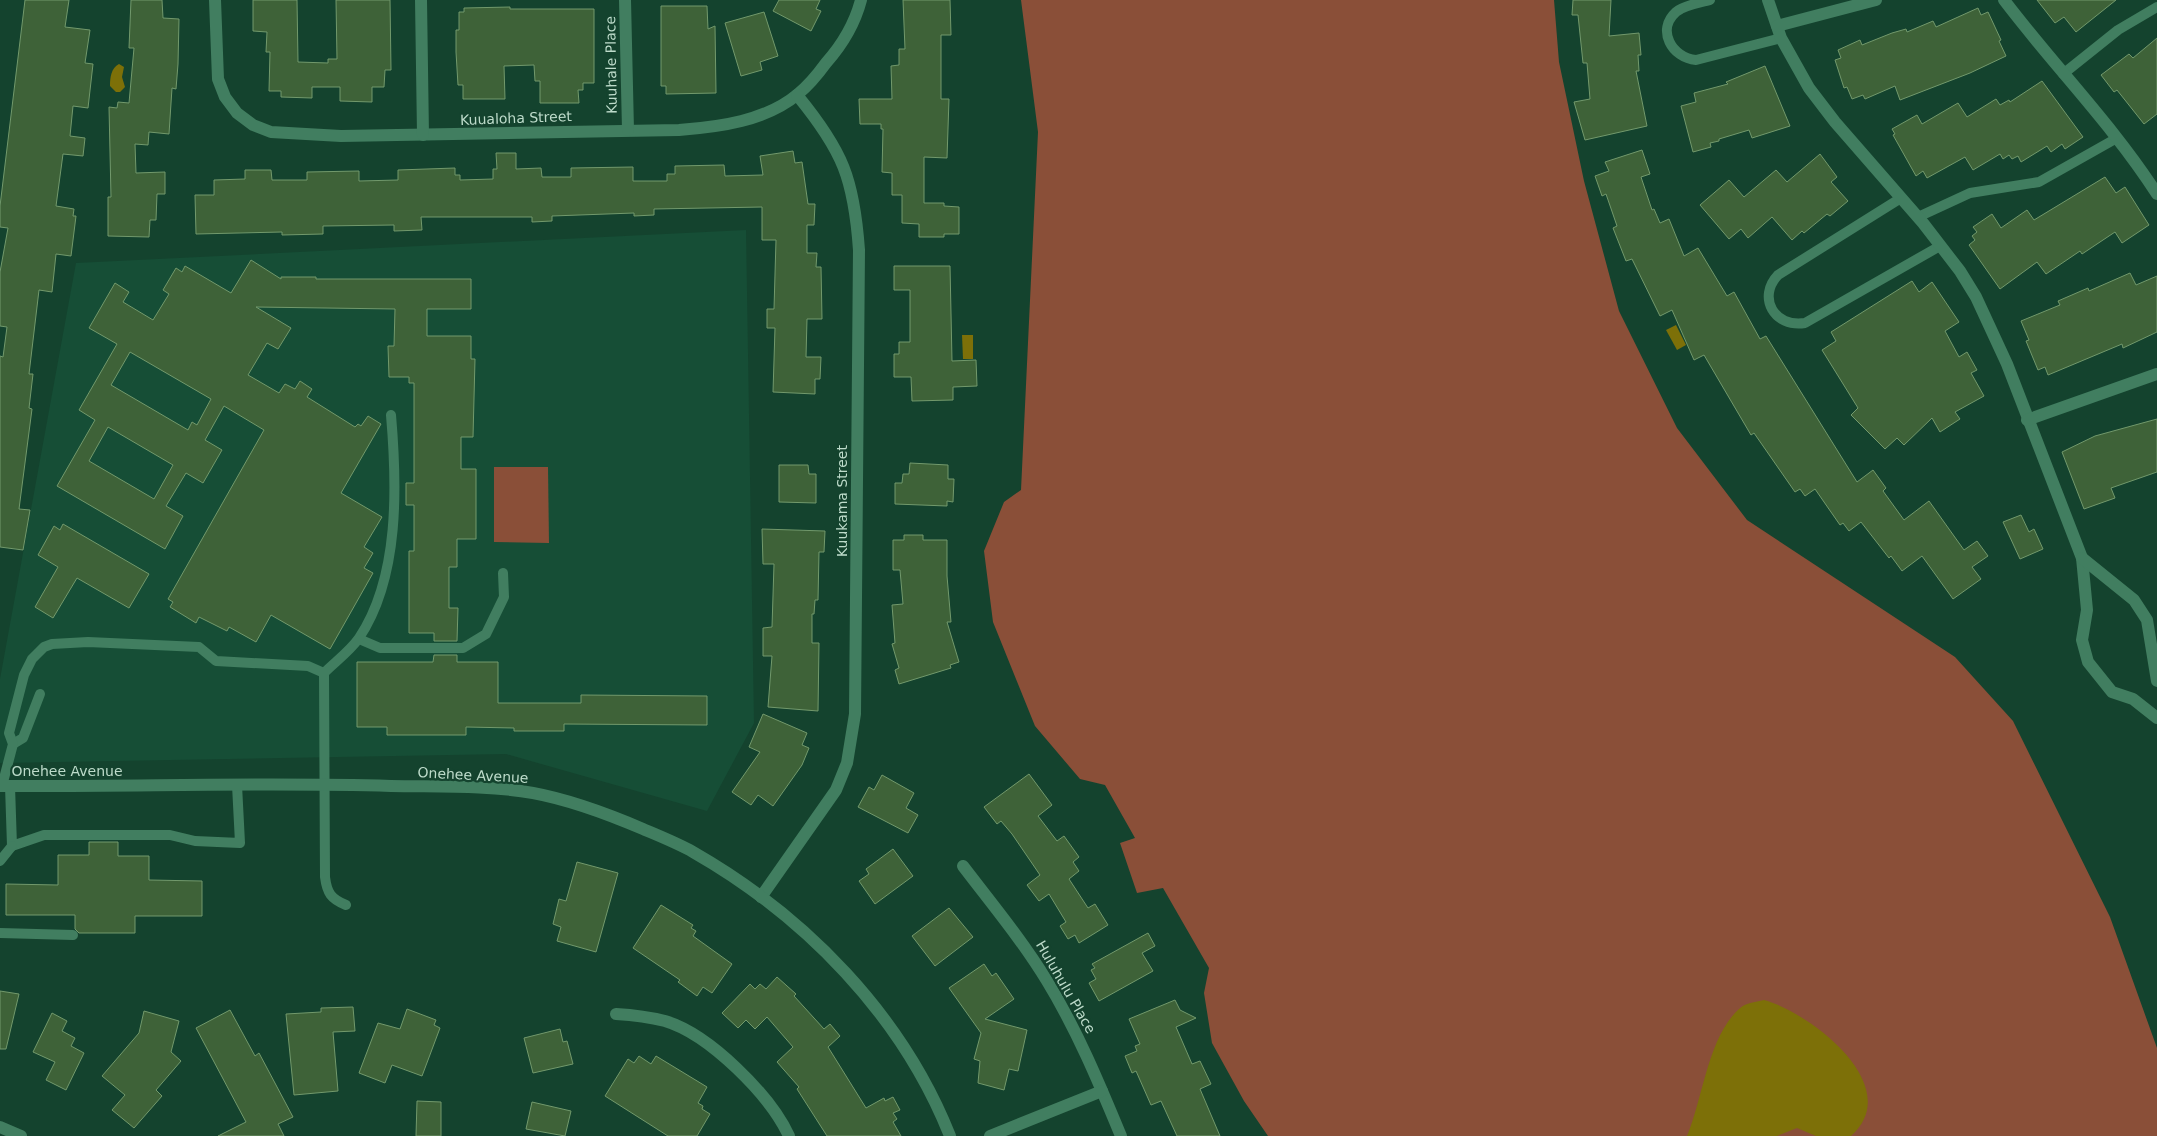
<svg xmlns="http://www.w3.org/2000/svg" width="2157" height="1136" font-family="'DejaVu Sans',sans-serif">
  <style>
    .built { fill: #164e36 }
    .green { fill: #8a4f38 }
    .water { fill: #7d7008 }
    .building { fill: #3e6238; stroke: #72996c; fill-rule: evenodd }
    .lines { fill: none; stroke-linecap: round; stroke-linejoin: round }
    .service { stroke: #417e60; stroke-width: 10 }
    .minor { stroke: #417e60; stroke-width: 12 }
    .tertiary { stroke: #417e60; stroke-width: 12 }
    .labels { text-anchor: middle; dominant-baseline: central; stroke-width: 4.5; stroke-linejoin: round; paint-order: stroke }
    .street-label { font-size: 14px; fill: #bddbca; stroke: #14432e }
  </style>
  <rect width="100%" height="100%" fill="#14432e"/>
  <polygon class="built" points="746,230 754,723 707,811 506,754 0,763 0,679 76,263"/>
  <g class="green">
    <polygon points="1021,0 1554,0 1559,62 1584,181 1619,311 1677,428 1747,520 1955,657 2013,721 2110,917 2157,1048 2157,1136 1268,1136 1244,1101 1212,1043 1204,993 1209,968 1163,888 1137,893 1120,843 1135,838 1105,785 1080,779 1035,726 993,622 984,551 1004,502 1021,490 1038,132"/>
    <polygon points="494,467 548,467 549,543 494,542"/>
  </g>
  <g class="water">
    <path d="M119 64 124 67 122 77 125 87 120 92H116L110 86C110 78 111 68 119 64Z"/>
    <polygon points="1676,325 1686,345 1677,350 1666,330"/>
    <polygon points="962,335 973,335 973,359 963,359"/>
    <path d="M1764 1000C1809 1012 1907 1086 1851 1136H1816L1797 1128 1777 1136H1687C1703 1098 1708 1037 1739 1009 1745 1003 1755 1002 1764 1000Z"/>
  </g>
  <g class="building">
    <polygon points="25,0 69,0 65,27 90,30 85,63 93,64 88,108 73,106 70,136 85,138 83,156 63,154 56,206 74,209 73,216 76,216 71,256 56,254 52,292 39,290 29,374 33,374 29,408 32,409 19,509 30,510 23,550 0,547 0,356 3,357 7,327 0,326 0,272 8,228 0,227 0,206"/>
    <polygon points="131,0 162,0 163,18 179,19 178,64 176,89 172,88 169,134 149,132 148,145 135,144 136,173 165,172 165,194 157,194 156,220 150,220 149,237 108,236 108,197 111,197 109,107 117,108 118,102 129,103 134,48 129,48"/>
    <polygon points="253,0 297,0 298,62 328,63 328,59 337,59 336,0 390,0 391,70 385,70 384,87 372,87 372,102 340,101 340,87 312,87 312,98 281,97 281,91 269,91 270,52 266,52 267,32 253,31"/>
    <polygon points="779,0 820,0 816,9 821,11 811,31 773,11"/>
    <polygon points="903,0 950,0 951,35 941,35 941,99 949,99 947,158 924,157 924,203 944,203 944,206 959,207 959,234 944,234 944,237 919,237 919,224 902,223 902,195 892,195 892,173 882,172 883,129 881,129 881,124 860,124 859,99 892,99 891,66 899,65 899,49 905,49"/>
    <polygon points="1573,0 1611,0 1609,36 1639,33 1641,55 1638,55 1639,71 1636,71 1647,126 1585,140 1574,102 1590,99 1587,63 1583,63 1578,15 1572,15"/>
    <polygon points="2037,0 2116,0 2076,32 2064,17 2055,23"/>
    <polygon points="661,6 707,6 708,29 715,26 716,93 666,94 666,86 661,86"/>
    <polygon points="510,7 510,9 594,9 594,83 583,83 583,90 578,90 579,103 540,103 540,81 535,81 534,65 504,66 505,99 463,99 463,85 458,85 456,52 456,30 459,30 459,12 464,12 464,8"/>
    <polygon points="1978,8 1981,15 1988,12 2001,40 1999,41 2006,56 1970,73 1900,100 1895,86 1865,99 1863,95 1852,99 1847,87 1844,88 1835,60 1841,58 1838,50 1860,40 1862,45 1892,33 1906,29 1907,32 1933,21 1936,27"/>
    <polygon points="764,12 778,56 760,62 762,70 741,76 725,23"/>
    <polygon points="2157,38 2157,114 2144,124 2117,90 2114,92 2101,75 2129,54 2133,58"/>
    <polygon points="1765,66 1790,126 1752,138 1749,130 1719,139 1719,141 1710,143 1711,147 1693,152 1681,106 1696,102 1694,93 1728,84 1726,82"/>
    <polygon points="2042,81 2083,137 2065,149 2062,144 2051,152 2047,146 2021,162 2018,156 2012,159 2009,155 2003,159 2000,154 1973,170 1965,157 1927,178 1923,171 1916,176 1893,135 1895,134 1892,129 1917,115 1922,124 1958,103 1967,117 1996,99 2000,105 2009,100 2010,102"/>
    <polygon points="1642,150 1650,174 1641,177 1652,210 1654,209 1660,223 1669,219 1684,256 1698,248 1727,296 1734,292 1760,339 1766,336 1857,482 1873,470 1886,488 1883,491 1904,520 1929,501 1964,550 1977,541 1988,556 1972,567 1981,579 1953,599 1922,556 1902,571 1891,556 1889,558 1861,522 1849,531 1843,523 1840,525 1815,489 1805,496 1800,489 1795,492 1754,433 1751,435 1704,355 1694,360 1672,310 1660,316 1632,259 1626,261 1613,228 1617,226 1606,194 1602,196 1595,176 1609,171 1605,162"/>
    <polygon points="793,151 795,163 802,162 808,204 815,204 814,225 807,225 807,253 817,253 816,267 821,267 822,319 807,319 806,357 821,357 820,379 815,379 815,394 773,392 775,328 767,328 767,309 774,309 776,240 762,240 762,207 654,209 654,215 634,216 634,213 552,216 552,221 532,222 532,217 421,217 422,230 394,231 394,225 323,226 323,234 282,235 282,232 196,234 195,195 214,195 214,180 245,179 245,170 271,170 272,180 307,180 307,172 359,171 359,181 398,180 398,170 455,168 455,175 460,175 460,180 493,179 493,169 497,169 496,153 516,153 516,169 541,168 542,177 571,177 571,168 633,167 633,181 667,181 667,174 675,174 675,166 724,165 725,176 763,175 760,156"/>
    <polygon points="1820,154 1837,177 1831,182 1848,201 1830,216 1827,214 1804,233 1802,231 1792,240 1772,217 1748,238 1741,229 1729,239 1700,205 1729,180 1744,197 1776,170 1787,182"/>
    <polygon points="2105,177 2116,193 2125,187 2149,225 2122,243 2115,232 2082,254 2080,251 2046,274 2037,262 2000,289 1969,245 1975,240 1972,236 1977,232 1973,227 1992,214 2001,228 2027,210 2034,220"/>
    <path d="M251 260 281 279V277H316V279H471V309H427V336H471V359H475L473 437H461V469H476V539H457V567H449V608H458L457 641H434V633H409V551H414V505H406V483H414V383H409V377H389L388 346H394L395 309 256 307 291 328 278 349 267 343 248 375 279 393 285 384 295 389 300 381 312 389 307 397 355 427 358 424 361 426 368 416 381 424 341 493 382 517 364 547 373 553 364 568 373 573 330 649 271 615 256 642 229 627 227 631 199 617 196 623 170 607 173 602 168 599 264 430 224 406 205 440 222 450 203 483 186 473 166 506 183 516 165 549 57 486 95 420 79 410 117 344 89 328 115 283 129 292 123 302 153 320 169 294 163 290 176 268 182 272 185 266 231 293ZM130 352 211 399 197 425 192 422 188 430 111 385ZM108 427 173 465 154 499 89 461Z"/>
    <polygon points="894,266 950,266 952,361 976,360 977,386 953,387 953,400 912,401 911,377 894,377 894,354 899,354 899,342 910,342 910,290 894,290"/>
    <polygon points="2130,273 2136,285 2157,276 2157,332 2123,348 2122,344 2048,375 2045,367 2038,370 2026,341 2029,340 2021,321 2060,305 2058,301 2088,288 2089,291"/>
    <polygon points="1912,281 1919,292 1932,282 1959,322 1945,331 1959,357 1967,352 1977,370 1971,373 1984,396 1955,412 1960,419 1940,432 1932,418 1904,445 1897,438 1885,449 1851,415 1858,408 1822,350 1836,341 1831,332"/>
    <polygon points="2157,419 2157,472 2111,488 2115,498 2084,509 2062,452 2095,436"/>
    <polygon points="910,463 948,465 948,479 954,479 953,502 947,501 947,506 895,504 895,483 902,483 903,474 909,474"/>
    <polygon points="779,465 808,465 809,474 816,474 816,503 779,502"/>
    <polygon points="2021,515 2029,532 2034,529 2043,549 2020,559 2003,522"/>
    <polygon points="63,524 149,574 129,608 77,578 53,618 35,607 58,567 38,555 54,526 60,530"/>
    <polygon points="762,529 825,531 824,552 819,552 818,600 815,600 814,614 812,614 812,643 819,643 818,711 768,707 772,656 763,656 763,628 772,627 774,564 763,564"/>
    <polygon points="904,535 923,535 923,540 947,540 947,576 951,622 947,622 959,662 950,665 951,668 899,684 895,670 899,668 892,644 895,643 892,605 903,604 900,570 893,570 893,540 904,540"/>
    <polygon points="434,655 457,655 457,662 498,662 498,703 581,703 581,695 707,696 707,725 564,724 564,731 514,731 514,728 466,727 466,735 387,735 387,727 357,727 357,662 433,662"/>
    <polygon points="763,714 807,733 802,745 809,748 802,765 773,806 758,795 751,805 732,792 760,752 749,747"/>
    <polygon points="1029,774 1052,805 1038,816 1057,841 1064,836 1079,857 1073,862 1079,871 1069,879 1088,908 1095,904 1108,925 1079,943 1075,935 1068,939 1060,926 1066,922 1049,894 1039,901 1027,885 1040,875 1012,834 1001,821 997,824 984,807"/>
    <polygon points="882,775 914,793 906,808 918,815 908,833 858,807 869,787 874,790"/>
    <polygon points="89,842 118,842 118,856 149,856 149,880 202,881 202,916 135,916 135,933 79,933 75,929 75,915 6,915 6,884 58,885 58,855 89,855"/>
    <polygon points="893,849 913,876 875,904 859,881 869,874 866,869"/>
    <polygon points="577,862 618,873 596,952 557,941 561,927 553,924 559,899 566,901"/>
    <polygon points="661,905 693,925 691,928 696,931 693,936 732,964 712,993 703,987 697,996 678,982 680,980 633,948"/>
    <polygon points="949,908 973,937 935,966 912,936"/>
    <polygon points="1148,933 1155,946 1142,953 1153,971 1099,1001 1089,983 1096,979 1091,970 1095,968 1092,964"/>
    <polygon points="984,964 992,976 996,973 1014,999 985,1019 1027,1030 1018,1071 1009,1069 1004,1090 978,1083 980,1061 974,1059 981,1033 949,988"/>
    <polygon points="777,977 796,994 794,996 824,1029 830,1024 840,1036 828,1047 866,1108 884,1098 885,1101 893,1097 900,1110 893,1113 897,1119 893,1122 901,1136 827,1136 797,1089 799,1087 777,1062 793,1047 767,1017 755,1029 746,1020 738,1028 722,1013 750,984 755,989 760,984 766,989"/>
    <polygon points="0,991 19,994 6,1049 0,1049"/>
    <polygon points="1175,1000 1180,1010 1196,1018 1176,1027 1192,1064 1200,1061 1211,1084 1200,1089 1220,1136 1177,1136 1161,1101 1151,1105 1136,1071 1132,1073 1125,1056 1137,1051 1135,1046 1140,1044 1129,1019"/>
    <polygon points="353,1007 355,1031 333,1032 338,1091 294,1095 286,1014 321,1012 321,1008"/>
    <polygon points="407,1009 436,1020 434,1025 440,1028 422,1076 392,1065 385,1083 359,1073 378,1023 400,1029"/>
    <polygon points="230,1010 255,1056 259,1053 293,1117 278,1124 284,1136 218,1136 246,1122 196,1028"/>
    <polygon points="144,1011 179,1021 171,1052 181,1061 156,1090 162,1096 134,1128 112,1110 125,1095 102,1076 139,1033"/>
    <polygon points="52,1013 67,1021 62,1031 75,1038 71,1046 84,1053 66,1090 46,1080 55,1062 33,1052"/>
    <polygon points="560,1029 563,1042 567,1041 573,1064 533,1073 524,1038"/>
    <polygon points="639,1056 651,1064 656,1056 707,1087 698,1103 703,1106 702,1109 710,1114 697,1136 668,1136 605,1096 628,1059 634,1063"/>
    <polygon points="417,1101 441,1102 441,1136 416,1136"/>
    <polygon points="532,1102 571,1111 565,1136 526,1129"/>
  </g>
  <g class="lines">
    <g class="service">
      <path d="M1710 0C1700 3 1684 5 1676 12 1656 30 1672 58 1696 60L1781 38"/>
      <polyline points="2063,74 2118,30 2157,7"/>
      <path d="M1901 198 1778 275C1757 297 1774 328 1805 323L1940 246"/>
      <polyline points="1918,217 1970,193 2039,182 2117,138"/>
      <polyline points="359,639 380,648 463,648 486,634 504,597 503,573"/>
      <polyline points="13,744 23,738 40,694"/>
      <polyline points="2,786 13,744 9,733 24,675 32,659 44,647 52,644 88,642 199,647 216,661 308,666 324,673"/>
      <polyline points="10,786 12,846 44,835 170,835 195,841 240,843 237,785"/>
      <polyline points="0,861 12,846"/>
      <path d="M346 905C331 899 327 893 325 877L324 673C335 662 350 651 359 638 400 577 397 485 391 415"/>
      <polyline points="0,933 73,935"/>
    </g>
    <g class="minor">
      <path d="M215 0 218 79 225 97 237 113 253 125 271 132 341 136 679 130C719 127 766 121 798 94 809 85 818 74 826 63 842 45 855 23 861 0"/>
      <polyline points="421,0 423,135"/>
      <polyline points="625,0 628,130"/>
      <polyline points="1768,0 1781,38 1809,88 1835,122 1923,223 1960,271 1976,297 2007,364 2082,558 2087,610 2082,640 2088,662 2112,692 2133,699 2157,718"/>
      <path d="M2004 0C2054 66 2112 124 2157 194"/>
      <polyline points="1777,26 1876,0"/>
      <polyline points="2027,420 2157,374"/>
      <polyline points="2082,558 2134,600 2147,620 2157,681"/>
      <path d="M963 866C992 904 1022 940 1047 981 1077 1030 1099 1083 1121 1136"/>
      <path d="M761 897 836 790 847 763 855 714 859 250C854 179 843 151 797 95"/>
      <path d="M616 1014C632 1015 649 1017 665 1021 709 1034 770 1095 789 1136"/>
      <polyline points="0,1127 21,1136"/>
      <polyline points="990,1136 1102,1091"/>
    </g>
    <path class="tertiary" d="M0 786C130 787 260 782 391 786 437 787 487 785 533 793 571 800 608 814 643 829 659 836 677 843 693 852 805 916 902 1015 950 1136"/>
  </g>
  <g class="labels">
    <g class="street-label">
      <text transform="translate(611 65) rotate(-91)">Kuuhale Place</text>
      <text transform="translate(516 118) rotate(-2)">Kuualoha Street</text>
      <text transform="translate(842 501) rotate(-90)">Kuukama Street</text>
      <text x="67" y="771">Onehee Avenue</text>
      <text transform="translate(473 775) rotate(3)">Onehee Avenue</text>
      <text transform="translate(1066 987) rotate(60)">Huluhulu Place</text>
    </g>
  </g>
</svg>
